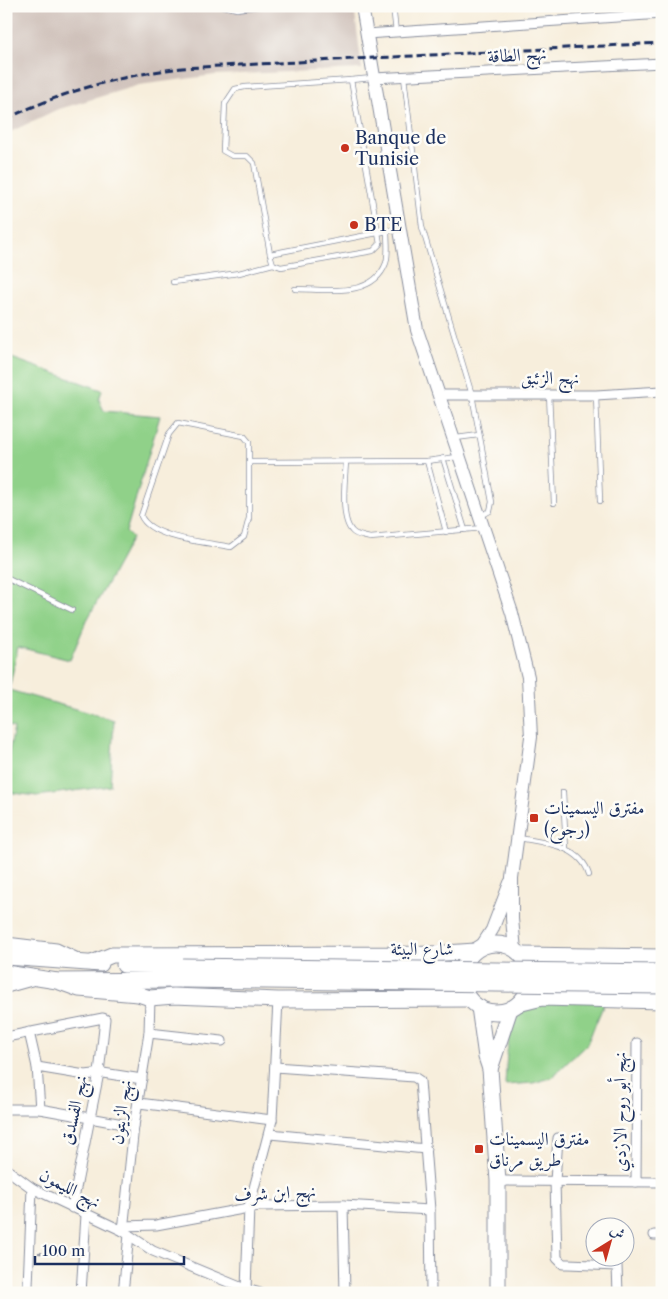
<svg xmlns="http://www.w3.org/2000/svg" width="668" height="1299" font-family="'Libre Caslon Text',Amiri,serif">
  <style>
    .industrial { fill: #cfc1ba }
    .green { fill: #90d189; stroke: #568074 }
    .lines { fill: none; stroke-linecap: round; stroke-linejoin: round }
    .service-casing { stroke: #898e9d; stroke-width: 6 }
    .minor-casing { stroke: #898e9d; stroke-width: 11 }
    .secondary-casing { stroke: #898e9d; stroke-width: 14 }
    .primary-casing { stroke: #898e9d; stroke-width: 17 }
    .trunk-casing { stroke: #898e9d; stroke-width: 17 }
    .path { stroke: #898e9d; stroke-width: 2; stroke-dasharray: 4 4; stroke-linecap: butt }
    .service { stroke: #fff; stroke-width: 4.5 }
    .minor { stroke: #fff; stroke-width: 9 }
    .secondary { stroke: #fff; stroke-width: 12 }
    .primary { stroke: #fff; stroke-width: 15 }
    .trunk { stroke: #fff; stroke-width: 15 }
    .rail { stroke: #1b2f5e; stroke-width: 3; stroke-dasharray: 8 4; stroke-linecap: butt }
    .trunk-bridge-casing { stroke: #898e9d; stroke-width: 17; stroke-linecap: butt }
    .trunk-bridge { stroke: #fff; stroke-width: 15 }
    .poi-dot { fill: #c8321e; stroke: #fdfcf7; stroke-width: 2 }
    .labels { text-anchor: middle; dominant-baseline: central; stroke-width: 5; stroke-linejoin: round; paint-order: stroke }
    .street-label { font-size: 18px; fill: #1b2f5e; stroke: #fdfcf7 }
    .poi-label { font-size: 18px; fill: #1b2f5e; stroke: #fdfcf7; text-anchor: start }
  </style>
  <rect width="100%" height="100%" fill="#fdfcf7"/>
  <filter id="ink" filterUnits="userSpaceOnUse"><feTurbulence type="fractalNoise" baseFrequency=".02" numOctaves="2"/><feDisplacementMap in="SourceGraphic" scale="10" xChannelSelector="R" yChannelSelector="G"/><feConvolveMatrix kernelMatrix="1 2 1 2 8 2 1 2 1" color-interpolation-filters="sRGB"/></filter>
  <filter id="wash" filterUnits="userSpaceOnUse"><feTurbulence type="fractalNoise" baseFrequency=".0096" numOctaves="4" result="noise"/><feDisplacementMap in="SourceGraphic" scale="20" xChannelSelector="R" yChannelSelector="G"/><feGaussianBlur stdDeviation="1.12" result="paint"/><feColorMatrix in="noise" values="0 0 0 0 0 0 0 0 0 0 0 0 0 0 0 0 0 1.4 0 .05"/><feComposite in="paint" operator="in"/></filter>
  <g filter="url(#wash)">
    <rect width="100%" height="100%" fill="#f7eedc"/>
    <polygon class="industrial" points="6,6 354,6 362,69 215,75 139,85 56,110 6,134"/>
    <g class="green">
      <polygon points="6,356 102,390 99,400 104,411 160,416 126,532 132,538 86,622 70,660 18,647 9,690 114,720 110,786 37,796 6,792 6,767 14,728 6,725"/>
      <polygon points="607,997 587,1044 551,1078 533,1083 505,1085 507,1052 513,1017 525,1004"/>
    </g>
  </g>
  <g filter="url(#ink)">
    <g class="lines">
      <defs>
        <g id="service">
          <polyline points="223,6 237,9 259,6"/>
          <polyline points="393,6 396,32"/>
          <polyline points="404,77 422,227 472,395 492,502 490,511 481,516"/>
          <polygon points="351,80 380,244 373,251 281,267 273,264 270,254 254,163 247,156 232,156 223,151 225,104 235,89 245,87"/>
          <polyline points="351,80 372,78"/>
          <polyline points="270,254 398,229"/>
          <polyline points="173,282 239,273 273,264"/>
          <path d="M295 289C325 289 373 299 386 263 389 253 387 241 387 231"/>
          <polyline points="549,394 554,503"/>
          <polyline points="596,395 600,501"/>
          <path d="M178 423 244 436 249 442V518L244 537 231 547C208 542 151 539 141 516L169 434Z"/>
          <polyline points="456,438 479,435"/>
          <polyline points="443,458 465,530"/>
          <polyline points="427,461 446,532"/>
          <polyline points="251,462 427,461 457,457"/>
          <path d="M346 462C345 479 340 519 352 531 356 536 364 536 370 538L483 528"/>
          <polyline points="6,578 72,610"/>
          <polyline points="563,792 566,849"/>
          <path d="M519 838C545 843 580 845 589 874"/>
        </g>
        <g id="minor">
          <polyline points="366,34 662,14"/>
          <polyline points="374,78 662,63"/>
          <polyline points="439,395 596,395 662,391"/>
          <polyline points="29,1032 37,1067 40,1109 134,1126"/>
          <polyline points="149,1033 222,1041"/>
          <polyline points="6,1037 103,1018 105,1019 99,1073 72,1208"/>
          <polyline points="37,1067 85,1075 103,1073 142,1079"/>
          <polyline points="275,1067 414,1077 420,1081 430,1210 431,1293"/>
          <polyline points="139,1103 272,1120"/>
          <polyline points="6,1109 40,1109"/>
          <polyline points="270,1134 426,1149"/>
          <polyline points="558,1138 555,1181 557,1258 563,1264 568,1264 617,1266 618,1293"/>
          <polyline points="6,1169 32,1188 123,1231 153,1251 240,1287 260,1293"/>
          <polyline points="498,1181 662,1182"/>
          <polyline points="636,1182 637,1043"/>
          <polyline points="343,1205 345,1293"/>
          <polyline points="123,1226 156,1225 259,1206 343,1205 430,1210"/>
          <polyline points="123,1231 134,1126 149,1033 150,998"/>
          <polyline points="654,1235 662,1235"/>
          <polyline points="28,1286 32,1188"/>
          <polyline points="246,1289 249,1207 272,1120 278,1000"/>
          <polyline points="81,1293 86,1215"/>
          <polyline points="123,1293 129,1235"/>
        </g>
        <g id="secondary">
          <polyline points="362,6 417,330 512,613 528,677 531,737 512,878 512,919 515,950"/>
          <polyline points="481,947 492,930 510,883"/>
        </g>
        <g id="primary">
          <circle cx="496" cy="978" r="34"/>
          <polyline points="479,1007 486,1057 490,1069 498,1181 498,1293"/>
          <polyline points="490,1069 510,1009"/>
        </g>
        <g id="trunk">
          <polyline points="6,945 56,951 75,960"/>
          <polyline points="521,955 662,957"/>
          <polyline points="6,957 101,964"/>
          <polyline points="92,963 112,955 432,954 475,951"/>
          <polyline points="124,965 183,966"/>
          <polyline points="6,973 57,981 182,980"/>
          <polyline points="57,981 79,989 138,994 150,998 174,996 278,1000 469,999"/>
          <polyline points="6,985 31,978"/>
          <polyline points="518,1004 542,998 662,1001"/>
        </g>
      </defs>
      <use href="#service" class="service-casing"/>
      <use href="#minor" class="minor-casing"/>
      <use href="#secondary" class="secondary-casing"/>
      <use href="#primary" class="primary-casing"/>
      <use href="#trunk" class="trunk-casing"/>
      <polyline class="path" points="38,1253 76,1255"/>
      <use href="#service" class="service"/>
      <use href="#minor" class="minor"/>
      <use href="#secondary" class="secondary"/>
      <use href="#primary" class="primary"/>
      <use href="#trunk" class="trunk"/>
      <path class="rail" d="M6 119C61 92 121 75 182 68L662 43"/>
      <defs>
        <g id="trunk-bridge">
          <polyline points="183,966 662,972"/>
          <polyline points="182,980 662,986"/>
        </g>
      </defs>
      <use href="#trunk-bridge" class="trunk-bridge-casing"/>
      <use href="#trunk-bridge" class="trunk-bridge"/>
    </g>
  </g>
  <g class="poi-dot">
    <circle cx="345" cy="148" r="5"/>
    <circle cx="354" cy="225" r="5"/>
    <rect x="529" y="813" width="10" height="10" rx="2.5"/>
    <rect x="474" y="1144" width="10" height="10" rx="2.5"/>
  </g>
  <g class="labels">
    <g class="street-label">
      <text transform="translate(517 55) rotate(-3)">نهج الطاقة</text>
      <text x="550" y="378">نهج الزئبق</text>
      <text x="422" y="949">شارع البيئة</text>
      <text transform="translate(74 1110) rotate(-78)">نهج الفسدق</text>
      <text transform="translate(121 1112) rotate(-82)">نهج الزيتون</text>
      <text transform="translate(620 1112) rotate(-90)">نهج أبو روح الازدي</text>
      <text transform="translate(70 1188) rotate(27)">نهج الليمون</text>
      <text transform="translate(275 1193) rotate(-3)">نهج ابن شرف</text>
    </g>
    <g class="poi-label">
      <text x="355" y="138">Banque de<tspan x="355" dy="21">Tunisie</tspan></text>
      <text x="364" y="225">BTE</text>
      <text x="544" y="808">مفترق اليسمينات<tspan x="544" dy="21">(رجوع)</tspan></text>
      <text x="489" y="1139">مفترق اليسمينات<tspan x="489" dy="21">طريق مرناق</tspan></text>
    </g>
  </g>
  <rect width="668" height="1299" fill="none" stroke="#fdfcf7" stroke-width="25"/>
  <g transform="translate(610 1242) rotate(37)"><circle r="24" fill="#fdfcf7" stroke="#a3aaba"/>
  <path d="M0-4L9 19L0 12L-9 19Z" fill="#c8321e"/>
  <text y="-8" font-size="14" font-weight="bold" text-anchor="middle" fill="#1b2f5e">ش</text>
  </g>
  <path d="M35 1256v8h149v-8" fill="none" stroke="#1b2f5e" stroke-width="2.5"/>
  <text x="42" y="1256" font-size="15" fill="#1b2f5e" stroke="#fdfcf7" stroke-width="4" paint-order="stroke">100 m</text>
</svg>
